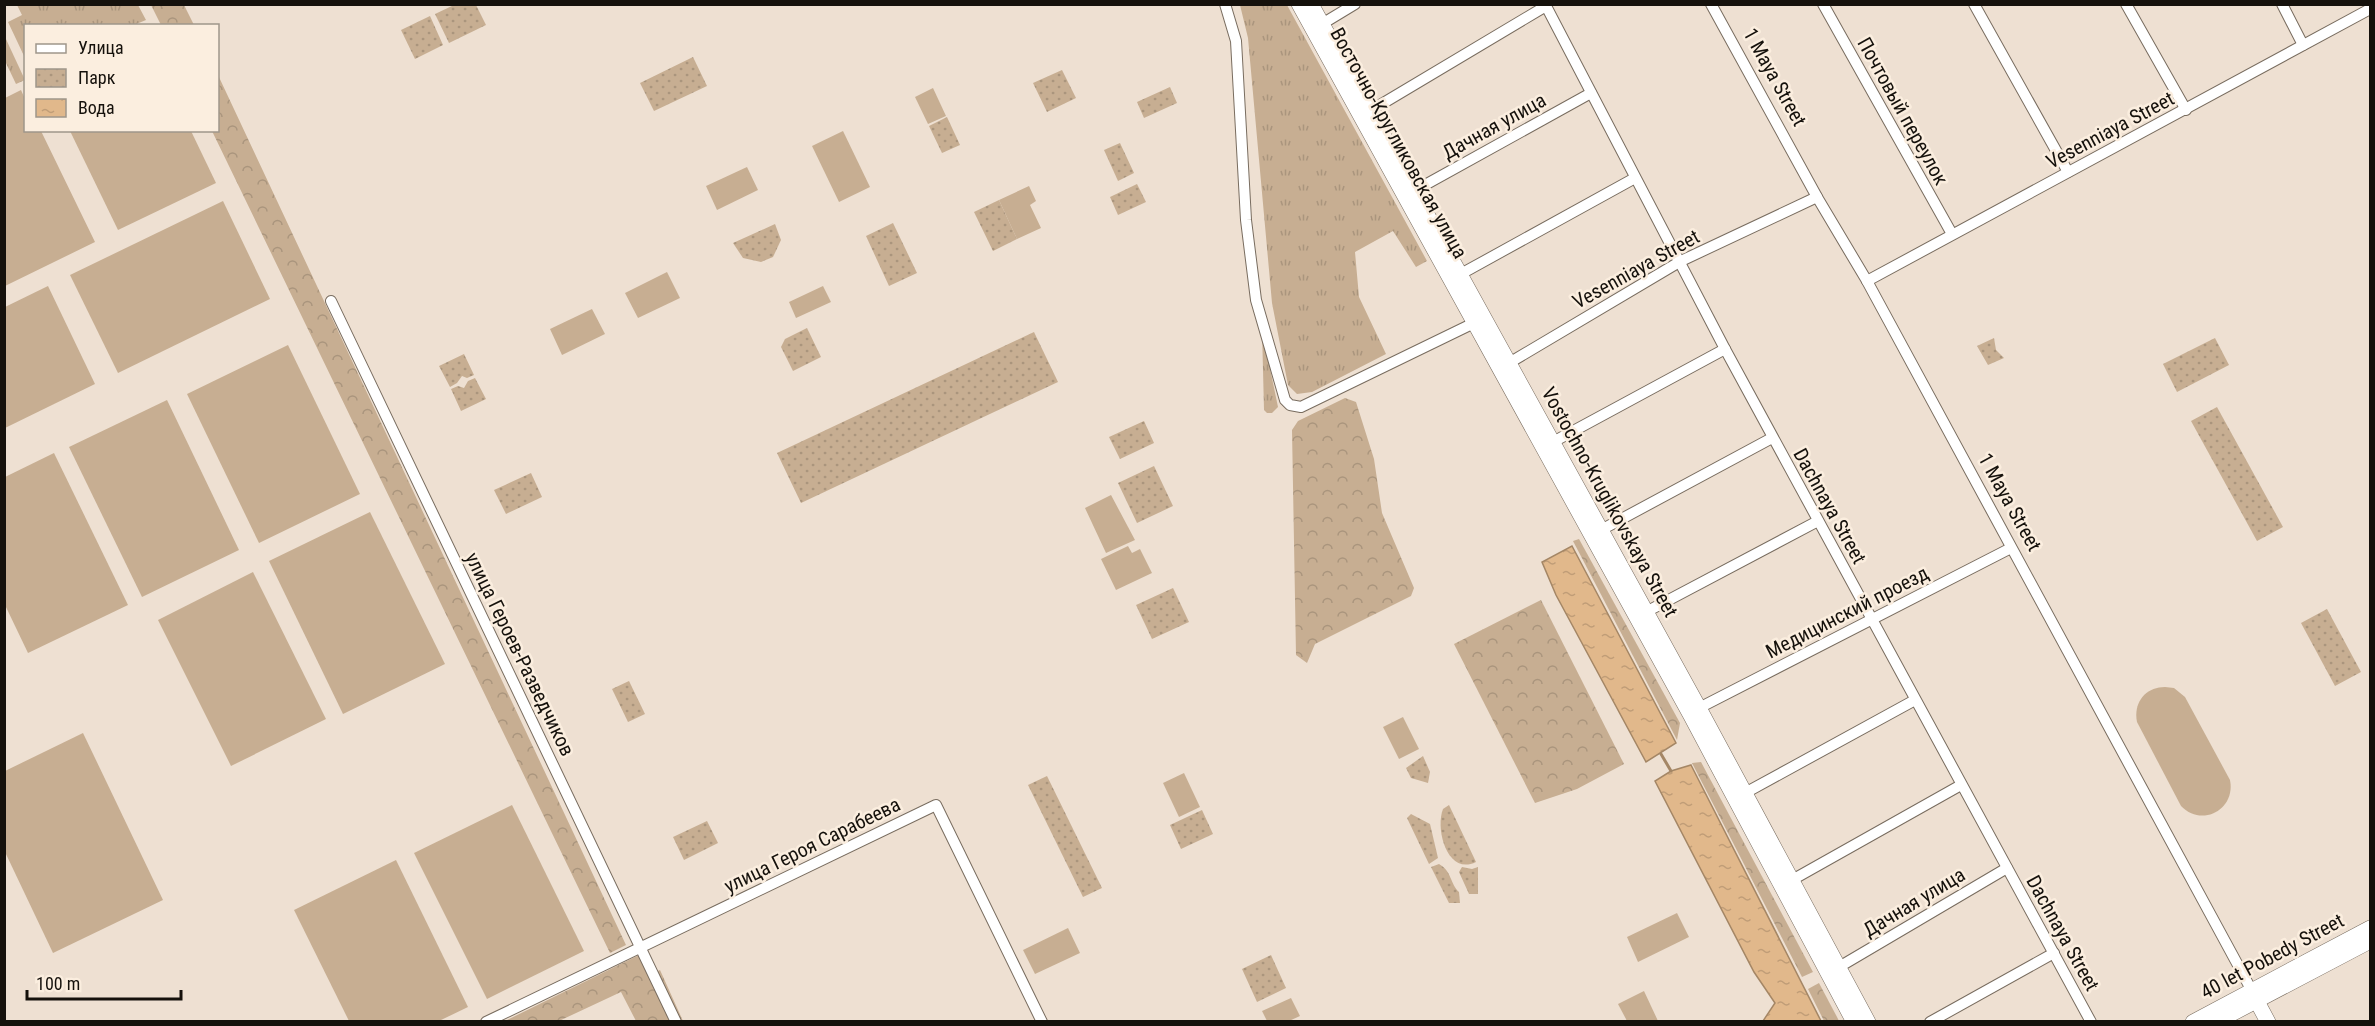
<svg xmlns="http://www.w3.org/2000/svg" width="2375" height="1026" font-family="'Roboto Condensed',sans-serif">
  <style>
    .grass { fill: url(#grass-tufts) }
    .forest { fill: url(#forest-crowns) }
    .park { fill: url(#park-dots) }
    .pitch { fill: #c7ae92 }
    .water { fill: url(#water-ripples); stroke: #a48665; stroke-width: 1.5 }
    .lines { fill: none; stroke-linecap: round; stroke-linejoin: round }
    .stream { stroke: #a48665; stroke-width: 3 }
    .street-casing { stroke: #786c5f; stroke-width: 12 }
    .secondary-casing { stroke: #786c5f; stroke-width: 16 }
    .street { stroke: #fff; stroke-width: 10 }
    .secondary { stroke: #fff; stroke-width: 15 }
    .labels { text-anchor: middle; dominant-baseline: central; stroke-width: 5; stroke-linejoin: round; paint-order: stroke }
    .street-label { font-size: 20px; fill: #15110c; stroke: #fbeedf }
  </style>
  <defs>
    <pattern id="grass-tufts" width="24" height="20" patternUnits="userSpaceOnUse" patternTransform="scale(1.5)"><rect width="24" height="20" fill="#c7ae92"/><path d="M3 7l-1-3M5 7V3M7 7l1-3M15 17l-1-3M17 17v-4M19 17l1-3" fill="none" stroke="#aa957d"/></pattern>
    <pattern id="forest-crowns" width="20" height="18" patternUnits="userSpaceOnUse" patternTransform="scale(1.5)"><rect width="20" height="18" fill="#c7ae92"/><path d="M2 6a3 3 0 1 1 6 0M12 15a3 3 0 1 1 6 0" fill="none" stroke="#aa957d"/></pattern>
    <pattern id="park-dots" width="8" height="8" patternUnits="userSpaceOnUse" patternTransform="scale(1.5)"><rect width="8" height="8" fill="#c7ae92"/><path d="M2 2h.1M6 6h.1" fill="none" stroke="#aa957d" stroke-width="1.8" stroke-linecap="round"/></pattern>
    <pattern id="water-ripples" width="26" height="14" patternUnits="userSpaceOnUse" patternTransform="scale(1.5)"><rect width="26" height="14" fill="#e1b88b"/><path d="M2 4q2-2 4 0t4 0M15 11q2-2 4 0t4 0" fill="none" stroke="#c09d77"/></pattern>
  </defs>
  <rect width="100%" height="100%" fill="#eee0d2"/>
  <g class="grass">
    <polygon points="17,5 138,5 146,20 134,25 26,26 25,58 8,22 22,15"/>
    <polygon points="1240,5 1287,5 1427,261 1416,267 1393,231 1355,252 1359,297 1386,354 1312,392 1297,394 1288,385 1272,303 1248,38"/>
    <polygon points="5,37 25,80 16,84 5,61"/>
    <polygon points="1262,330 1278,407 1272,413 1267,413 1264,410"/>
  </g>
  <g class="forest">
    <polygon points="151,5 184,5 194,25 161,25"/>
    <polygon points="218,75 626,945 610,953 212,131 218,130"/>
    <polygon points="1345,398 1356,402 1374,459 1382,513 1414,588 1411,596 1315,644 1307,663 1296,655 1292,430 1298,421"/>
    <polygon points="1579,539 1680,723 1677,740 1573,541"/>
    <polygon points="1541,600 1624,764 1577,789 1535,803 1454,644"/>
    <polygon points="1701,762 1813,972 1802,977 1692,763"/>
    <polygon points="639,955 649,975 660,970 683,1021 636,1021 621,992 559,1021 503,1022"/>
    <polygon points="1819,983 1837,1017 1839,1021 1824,1021 1808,989"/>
  </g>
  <g class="park">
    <polygon points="454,5 476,5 486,25 449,43 435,14"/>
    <polygon points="430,16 443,45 415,59 401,30"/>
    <polygon points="693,57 707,86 654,111 640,83"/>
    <polygon points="1062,70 1076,98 1047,112 1033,83"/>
    <polygon points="1170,87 1177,103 1144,118 1137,102"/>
    <polygon points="947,117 960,145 942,153 929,126"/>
    <polygon points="1120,143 1134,173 1118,181 1104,150"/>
    <polygon points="1137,184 1146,202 1118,215 1110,197"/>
    <polygon points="999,200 1017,239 993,251 974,212"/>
    <polygon points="893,223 917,273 889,286 866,236"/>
    <polygon points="775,224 781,240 773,257 761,262 743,258 733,243"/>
    <polygon points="807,328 821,357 793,371 781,347 785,339"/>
    <polygon points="1034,332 1058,382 801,503 777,453"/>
    <polygon points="1994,338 1996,350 2004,358 1988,365 1977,346"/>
    <polygon points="2215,338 2229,365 2177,392 2163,364"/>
    <polygon points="464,354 474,375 467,378 462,376 457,383 450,387 439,366"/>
    <polygon points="475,378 486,399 461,411 451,389 458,386 464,388 468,381"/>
    <polygon points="2217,407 2283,527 2257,541 2191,421"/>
    <polygon points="1144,421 1154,443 1120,459 1109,437"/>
    <polygon points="1154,466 1173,506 1137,523 1118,483"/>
    <polygon points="531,473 542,497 506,514 494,490"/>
    <polygon points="1173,588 1189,622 1152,639 1136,605"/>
    <polygon points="2327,609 2361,672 2335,686 2301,623"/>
    <polygon points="629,681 645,714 628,722 612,689"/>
    <polygon points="1423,756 1430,772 1428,783 1411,778 1406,768"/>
    <polygon points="1047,776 1102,888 1083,897 1028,785"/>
    <path d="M1449 805 1476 862C1447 876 1435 829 1443 809Z"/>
    <polygon points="1202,810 1213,834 1181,849 1170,825"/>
    <polygon points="1411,814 1430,824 1438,858 1429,864 1407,818"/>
    <polygon points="707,821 718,843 684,860 673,837"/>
    <path d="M1439 864C1452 871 1450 884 1459 892L1460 903H1449L1431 867Z"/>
    <polygon points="1462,867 1472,869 1478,867 1478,894 1469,894 1459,872"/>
    <polygon points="1271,955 1286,988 1257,1002 1242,969"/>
  </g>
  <g class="pitch">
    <polygon points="933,88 946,116 928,124 915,97"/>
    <polygon points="21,90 25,99 26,130 41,131 95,242 5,286 5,98"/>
    <polygon points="70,131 191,131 216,183 118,230"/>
    <polygon points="843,131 870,187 839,202 812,146"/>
    <polygon points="747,167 758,190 717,210 706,186"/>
    <polygon points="1029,186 1036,201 1030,205 1041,228 1017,239 999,200"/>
    <polygon points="223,201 270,299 118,373 70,275"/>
    <polygon points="667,272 680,298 638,318 625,293"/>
    <polygon points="48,286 95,384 5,428 5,307"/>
    <polygon points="823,286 831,302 796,318 789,302"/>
    <polygon points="592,309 605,334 562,355 550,329"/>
    <polygon points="288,345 360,494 259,543 187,394"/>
    <polygon points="167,400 239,550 142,597 69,447"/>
    <polygon points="54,453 128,605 28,653 5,605 5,477"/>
    <polygon points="1111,495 1135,540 1106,553 1085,508"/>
    <polygon points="370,512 445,664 343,714 269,561"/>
    <polygon points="1128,546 1132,553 1140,549 1152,573 1116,590 1101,559"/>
    <polygon points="253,572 326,719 231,766 158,620"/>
    <path d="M2165 687 2174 688 2185 697 2230 780C2236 809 2202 828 2181 806L2137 722C2133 702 2146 687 2165 687Z"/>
    <polygon points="1403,717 1419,749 1399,759 1383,727"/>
    <polygon points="83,733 163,900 53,953 5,852 5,771"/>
    <polygon points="1184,773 1200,807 1179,817 1163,783"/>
    <polygon points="512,805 584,951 487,999 414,853"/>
    <polygon points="396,860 468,1007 439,1021 349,1021 294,910"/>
    <polygon points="1677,913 1689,937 1638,962 1627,937"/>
    <polygon points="1068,928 1080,953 1035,974 1023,950"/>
    <polygon points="1644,991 1658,1021 1627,1021 1618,1004"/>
    <polygon points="1291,998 1300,1016 1289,1021 1267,1021 1262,1011"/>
  </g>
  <g class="water">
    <polygon points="1572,546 1676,743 1646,762 1556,595 1542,562"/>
    <polygon points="1691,765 1821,1021 1763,1021 1775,1003 1754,972 1655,781 1671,771"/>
  </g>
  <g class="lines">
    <polyline class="stream" points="1661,754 1671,771"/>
    <defs>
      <g id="street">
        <polyline points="1225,4 1236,41 1246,220 1256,300 1285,400 1290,405 1301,407 1474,323"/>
        <polyline points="1545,4 1725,349 2091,1022"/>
        <polyline points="1711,4 1817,197 1867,281 2252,991"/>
        <polyline points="1823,4 1952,234"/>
        <polyline points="1974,4 2068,172"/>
        <polyline points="2126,4 2186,110"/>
        <polyline points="2282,4 2303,45"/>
        <polyline points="1322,24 1355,4"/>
        <polyline points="1370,111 1546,6"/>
        <polyline points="1414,191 1591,93"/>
        <polyline points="1459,275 1635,178"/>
        <polyline points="1867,281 2370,9"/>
        <polyline points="331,301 676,1022"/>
        <polyline points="1509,363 1681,261 1817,197"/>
        <polyline points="1553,442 1725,349"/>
        <polyline points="1601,530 1772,438"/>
        <polyline points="1646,612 1818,521"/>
        <polyline points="1699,708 2011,548"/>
        <polyline points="1745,793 1915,700"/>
        <polyline points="1792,880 1961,785"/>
        <polyline points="1839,967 2007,868"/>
        <polyline points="486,1022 936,805 1042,1022"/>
        <polyline points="1930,1022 2054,953"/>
      </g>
      <g id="secondary">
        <polyline points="1299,4 1691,716 1854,1022"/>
        <polyline points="1311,4 1699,708 1868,1022"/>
        <polyline points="2253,994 2268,1022"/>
        <polyline points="2193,1022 2370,928"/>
        <polyline points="2216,1022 2370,941"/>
      </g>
    </defs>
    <use href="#street" class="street-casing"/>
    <use href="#secondary" class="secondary-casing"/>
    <use href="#street" class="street"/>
    <use href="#secondary" class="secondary"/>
  </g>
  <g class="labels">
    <g class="street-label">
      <text transform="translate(1775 77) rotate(61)">1 Maya Street</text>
      <text transform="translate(1903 111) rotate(61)">Почтовый переулок</text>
      <text transform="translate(1494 126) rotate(-29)">Дачная улица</text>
      <text transform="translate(2110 130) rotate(-28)">Vesenniaya Street</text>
      <text transform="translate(1399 143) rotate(61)">Восточно-Кругликовская улица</text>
      <text transform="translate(1636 269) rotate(-29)">Vesenniaya Street</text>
      <text transform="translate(1610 502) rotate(61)">Vostochno-Kruglikovskaya Street</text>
      <text transform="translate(2010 502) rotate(61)">1 Maya Street</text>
      <text transform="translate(1830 506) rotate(61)">Dachnaya Street</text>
      <text transform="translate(1847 612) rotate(-27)">Медицинский проезд</text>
      <text transform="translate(520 654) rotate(64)">улица Героев-Разведчиков</text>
      <text transform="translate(812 845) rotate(-26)">улица Героя Сарабеева</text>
      <text transform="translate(1914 902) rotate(-31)">Дачная улица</text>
      <text transform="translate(2063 933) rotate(61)">Dachnaya Street</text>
      <text transform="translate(2272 956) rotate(-28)">40 let Pobedy Street</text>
    </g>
  </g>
  <rect width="2375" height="1026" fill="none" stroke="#15110c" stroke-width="12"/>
  <rect x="24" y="24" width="195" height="108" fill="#fbeedf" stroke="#9f968b" stroke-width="1.5"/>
  <rect x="36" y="44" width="30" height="9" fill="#ffffff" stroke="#9f968b" stroke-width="1.5"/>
  <text x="78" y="54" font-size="18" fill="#15110c">Улица</text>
  <rect x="36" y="69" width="30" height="18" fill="url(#park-dots)" stroke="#9f968b" stroke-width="1.5"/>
  <text x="78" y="84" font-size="18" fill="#15110c">Парк</text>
  <rect x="36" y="99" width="30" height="18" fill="url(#water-ripples)" stroke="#9f968b" stroke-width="1.5"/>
  <text x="78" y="114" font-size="18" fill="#15110c">Вода</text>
  <path d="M27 990v9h154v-9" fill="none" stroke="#15110c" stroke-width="3"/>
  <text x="36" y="990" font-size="18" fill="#15110c" stroke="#fbeedf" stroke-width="4.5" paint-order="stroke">100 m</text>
</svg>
